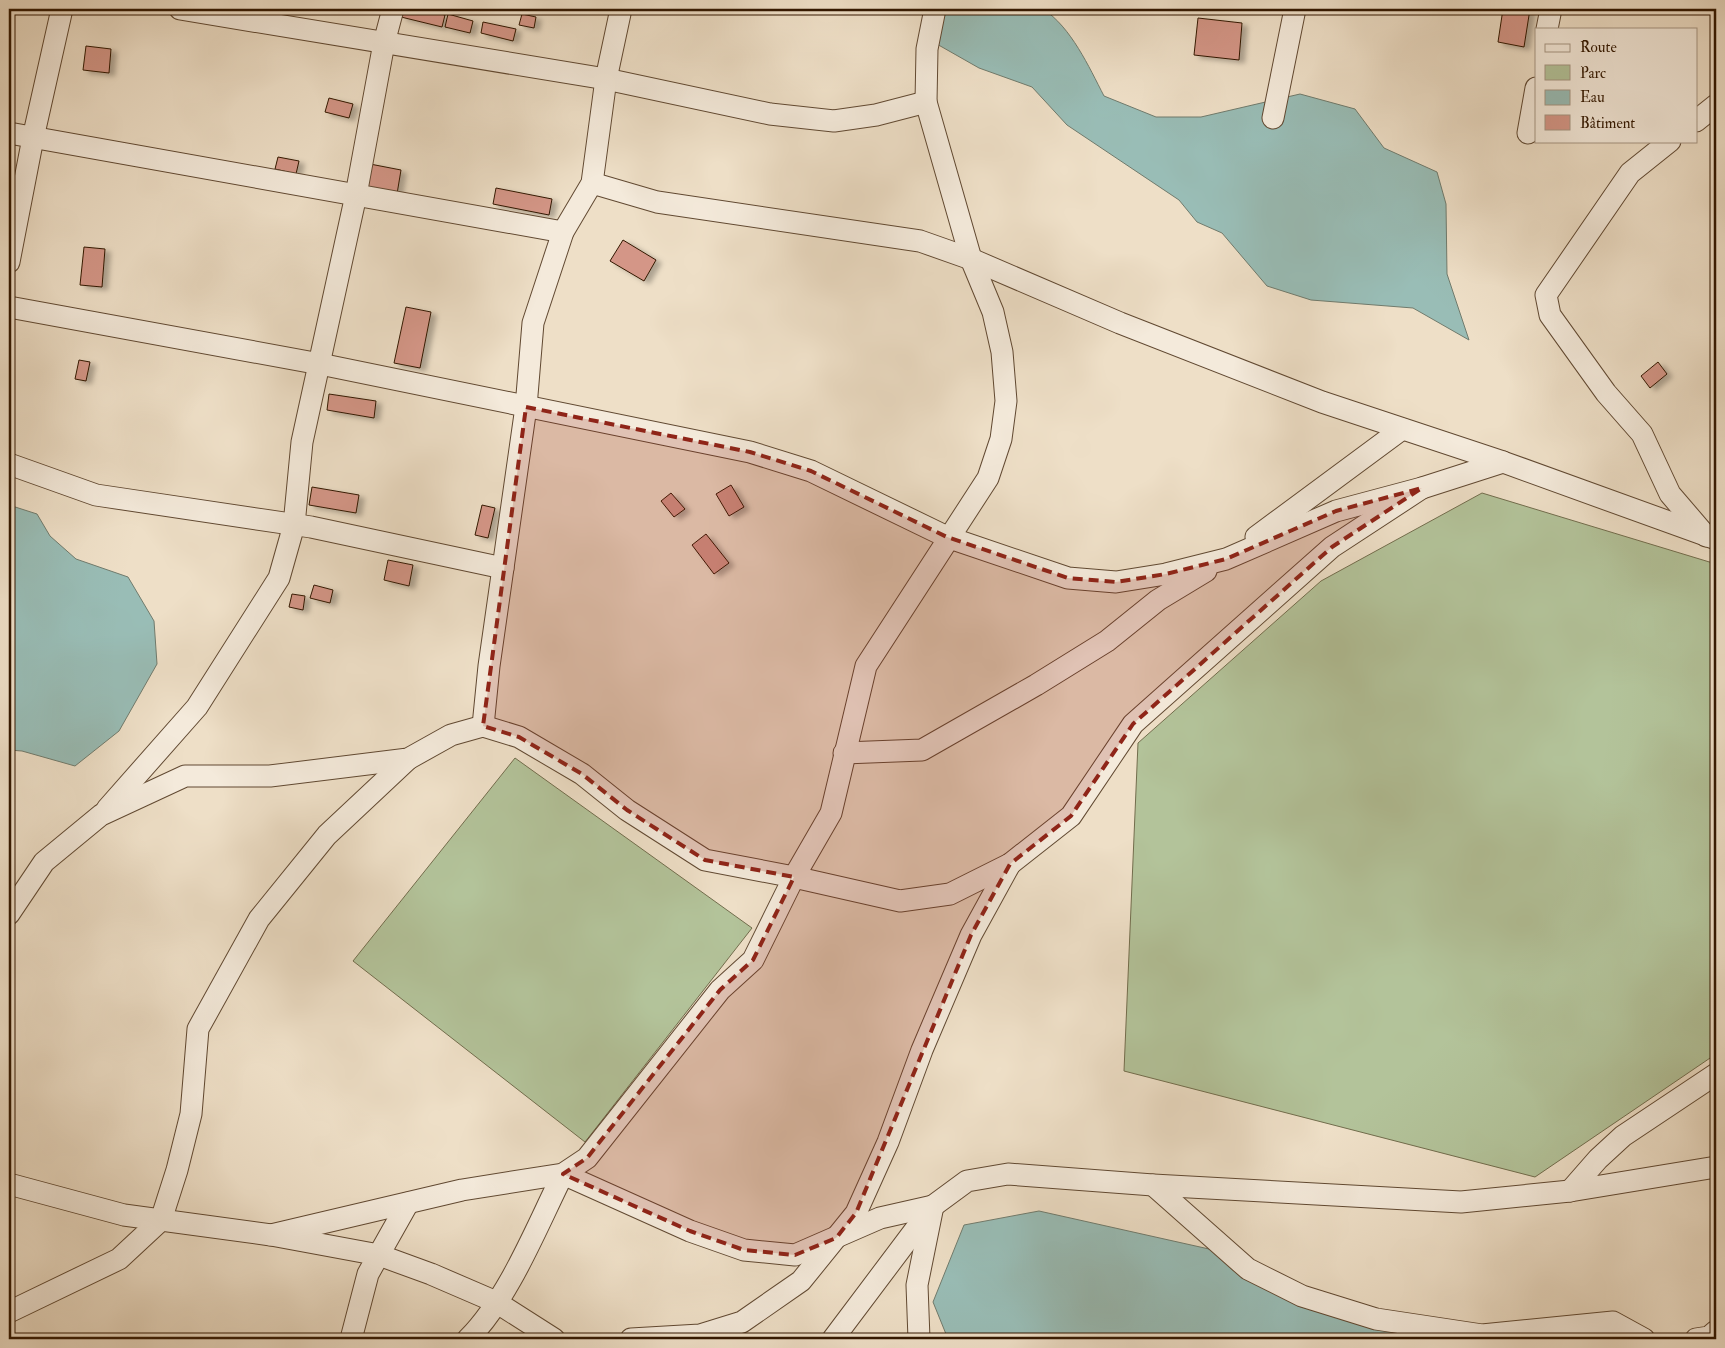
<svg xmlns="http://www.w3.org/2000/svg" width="1725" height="1348" font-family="'IM FELL Double Pica',serif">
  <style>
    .green { fill: #b3c39a; stroke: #726d4d }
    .water { fill: #99bdb6; stroke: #707b6d }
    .building { fill: #d49687; stroke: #321700; filter: url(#shadow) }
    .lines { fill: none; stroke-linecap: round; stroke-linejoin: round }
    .minor-casing { stroke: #614932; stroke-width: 23 }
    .minor { stroke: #f4eadb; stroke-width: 21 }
    .marked { fill: #8f2418; fill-opacity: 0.2; stroke: #8f2418; stroke-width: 4; stroke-dasharray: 10 6; stroke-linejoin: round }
  </style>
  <defs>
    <filter id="shadow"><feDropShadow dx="5.5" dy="3" stdDeviation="2.5" flood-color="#0004"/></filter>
  </defs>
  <rect width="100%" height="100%" fill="#eedfc7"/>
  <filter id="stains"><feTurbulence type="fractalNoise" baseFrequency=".004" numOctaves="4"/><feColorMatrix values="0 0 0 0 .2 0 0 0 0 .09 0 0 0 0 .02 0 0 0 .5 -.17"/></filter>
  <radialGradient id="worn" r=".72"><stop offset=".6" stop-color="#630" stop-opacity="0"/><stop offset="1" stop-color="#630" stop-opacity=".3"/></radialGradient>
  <g class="green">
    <polygon points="1482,493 1716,564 1716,1054 1535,1177 1124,1071 1138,743 1321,581"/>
    <polygon points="515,758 752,928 585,1142 353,961"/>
  </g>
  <g class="water">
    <path d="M942 9H1043C1071 27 1089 67 1104 96L1156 117H1201L1300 94 1355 109 1384 148 1437 172 1446 204 1447 274 1469 340 1413 308 1311 300 1267 286 1222 233 1197 222 1179 200 1067 125 1032 87 979 68 935 43Z"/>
    <polygon points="9,505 37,514 50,536 76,559 128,577 154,621 157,664 119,731 75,766 22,751 9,750"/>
    <polygon points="1039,1211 1209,1249 1270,1286 1449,1339 948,1339 933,1302 964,1225"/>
  </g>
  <g class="building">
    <polygon points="403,9 420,9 445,15 442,27 401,17"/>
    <polygon points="1503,9 1530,9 1524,47 1498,42"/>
    <polygon points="448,14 473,21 470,33 445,27"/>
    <polygon points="522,14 536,17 534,28 519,25"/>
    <polygon points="1198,18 1242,23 1239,60 1194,55"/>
    <polygon points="483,22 516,29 513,41 481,33"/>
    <polygon points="86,46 111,49 109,73 83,70"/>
    <polygon points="329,98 353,104 349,118 325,112"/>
    <polygon points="278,157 299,161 296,174 275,169"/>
    <polygon points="370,164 401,170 397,194 366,188"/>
    <polygon points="496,188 552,199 549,215 493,204"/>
    <polygon points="623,240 656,260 644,281 610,261"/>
    <polygon points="84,247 105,249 102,287 80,285"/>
    <polygon points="406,307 431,312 420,368 394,363"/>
    <polygon points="79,360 90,362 86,381 75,379"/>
    <polygon points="1658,362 1667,374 1650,388 1641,376"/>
    <polygon points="329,394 376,401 374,418 327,410"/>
    <polygon points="731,485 744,507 729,516 716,494"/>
    <polygon points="312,487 359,495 356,513 309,505"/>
    <polygon points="671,493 685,509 674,517 661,501"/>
    <polygon points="482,505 495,508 488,538 475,535"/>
    <polygon points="706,534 729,563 714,574 692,545"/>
    <polygon points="388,560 413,565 409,586 384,580"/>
    <polygon points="314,585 333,590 330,603 310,598"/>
    <polygon points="292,594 305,596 303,610 289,607"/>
  </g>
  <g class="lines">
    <defs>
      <g id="minor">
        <polyline points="180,9 606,79 770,114 834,121 876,115 926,102"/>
        <polyline points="1547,29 1551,9"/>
        <polyline points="1273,118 1295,9"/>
        <polyline points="1696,121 1716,105"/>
        <polyline points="9,133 563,232"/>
        <polyline points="1528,133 1536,88"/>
        <polyline points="1670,141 1630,173 1546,295 1550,315 1606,393 1642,434 1670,494 1706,536"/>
        <polyline points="592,183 657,202 920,241 971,259 1120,323 1322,402 1503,462 1716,539"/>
        <polyline points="9,262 33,138 62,9"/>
        <polyline points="9,307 320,364 750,452 811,471 947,537 1068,578 1116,582 1166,574 1226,559 1336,511 1422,488 1503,462"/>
        <polyline points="9,464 96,495 311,527 503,568"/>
        <polyline points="1256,537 1402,429"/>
        <polyline points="483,726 489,666 526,407 533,323 563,232 592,183 606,79 621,9"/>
        <polyline points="844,753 922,750 1036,685 1107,641 1158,600 1206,571"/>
        <polyline points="107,809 197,707 279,578 294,525 302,442 356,195 384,43 393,9"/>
        <polyline points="9,914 44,862 101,815 185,776 270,776 408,759 451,735 483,726 519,737 582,774 627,810 705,860 794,877 900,901 950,894 1010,864 1071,816 1133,724 1332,547 1422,488"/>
        <polyline points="9,1184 124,1215 271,1235 379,1255 431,1274 496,1302 554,1339"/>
        <polyline points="1153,1185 1248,1269 1302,1296 1376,1319 1482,1335 1613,1322 1644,1339"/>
        <polyline points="1570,1191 1598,1159 1623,1136 1716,1074"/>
        <polyline points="271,1235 462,1190 563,1174 587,1158 720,990 753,960 794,877 831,813 866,666 988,478 1001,439 1006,401 1002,352 993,312 971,259 926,102 927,49 935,9"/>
        <polyline points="9,1312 119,1259 161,1220 177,1170 191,1114 198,1029 259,919 327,835 408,759"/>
        <polyline points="351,1339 368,1274 408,1203"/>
        <path d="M468 1339C509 1298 537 1226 563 1174L690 1231 744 1250 795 1255 880 1218 933 1206 917 1285 919 1339"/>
        <polyline points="631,1339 700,1335 742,1322 801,1281 856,1213 888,1142 922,1050 971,935 1010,864"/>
        <polyline points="833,1339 933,1206 967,1181 1008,1174 1153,1185 1461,1202 1570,1191 1716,1167"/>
        <polyline points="1696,1339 1709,1337 1716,1331"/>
      </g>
    </defs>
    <use href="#minor" class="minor-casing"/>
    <use href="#minor" class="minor"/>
  </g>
  <path class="marked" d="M526 407 750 452 811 471 947 537 1068 578 1116 582 1166 574 1226 559 1336 511 1422 488 1332 547 1133 724 1071 816 1010 864 971 935 856 1213 836 1238 795 1255 744 1250 690 1231 563 1174 587 1158 720 990 753 960 794 877 705 860 627 810 582 774 519 737 483 726Z"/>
  <rect width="1725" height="1348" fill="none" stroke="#eedfc7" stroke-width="30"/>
  <rect x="10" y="10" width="1705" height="1328" fill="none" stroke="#321700" stroke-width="2.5"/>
  <rect x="15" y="15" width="1695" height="1318" fill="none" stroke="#321700"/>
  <rect x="1535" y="28" width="162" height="115" fill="#f4eadb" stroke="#a69683"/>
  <rect x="1545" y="44" width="25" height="8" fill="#f4eadb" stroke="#a69683"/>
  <text x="1580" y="52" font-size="15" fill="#321700">Route</text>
  <rect x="1545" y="65" width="25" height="15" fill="#b3c39a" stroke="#a69683"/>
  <text x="1580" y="78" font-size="15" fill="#321700">Parc</text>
  <rect x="1545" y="90" width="25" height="15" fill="#99bdb6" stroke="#a69683"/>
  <text x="1580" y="102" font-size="15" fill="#321700">Eau</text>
  <rect x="1545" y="115" width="25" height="15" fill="#d49687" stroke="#a69683"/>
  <text x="1580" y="128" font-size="15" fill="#321700">Bâtiment</text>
  <rect width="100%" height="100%" filter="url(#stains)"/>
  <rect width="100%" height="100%" fill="url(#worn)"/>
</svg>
